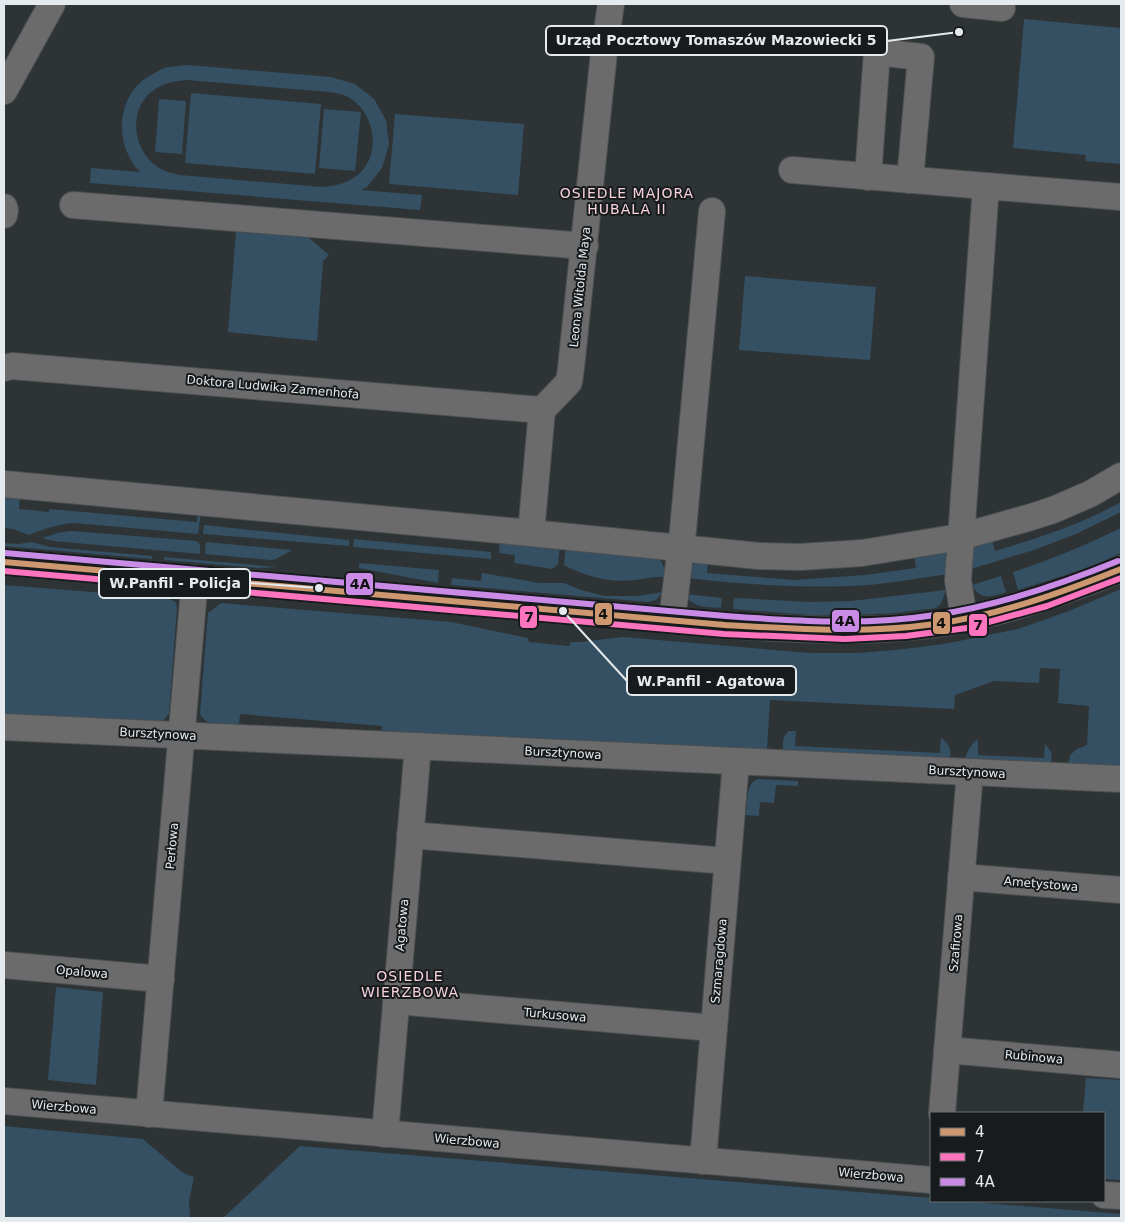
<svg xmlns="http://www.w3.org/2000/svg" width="1125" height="1222" font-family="'DejaVu Sans',sans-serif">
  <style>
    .green { fill: #345062; fill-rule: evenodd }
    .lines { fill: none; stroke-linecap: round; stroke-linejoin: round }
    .minor-casing { stroke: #4c5053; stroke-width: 28 }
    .minor { stroke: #6b6b6c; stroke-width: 26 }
    .bus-1-casing { stroke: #171b1d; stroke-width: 10 }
    .bus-2-casing { stroke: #171b1d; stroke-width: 10 }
    .bus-3-casing { stroke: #171b1d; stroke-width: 10 }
    .bus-1 { stroke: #cd976f; stroke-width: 6 }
    .bus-2 { stroke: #fc73be; stroke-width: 6 }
    .bus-3 { stroke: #ca8be6; stroke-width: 6 }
    .labels { text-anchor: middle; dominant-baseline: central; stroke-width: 4; stroke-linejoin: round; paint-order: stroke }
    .street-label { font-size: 12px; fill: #e5eaee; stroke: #171b1d }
    .neighbourhood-label { font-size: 14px; letter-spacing: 1px; fill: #f6d3d9; stroke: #171b1d }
    .leader { fill: none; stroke: #e5eaee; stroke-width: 2 }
    .callout-dot { fill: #e5eaee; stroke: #171b1d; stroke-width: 2 }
    .callout { fill: #171b1d; stroke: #e5eaee; stroke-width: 2 }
    .callout-label { font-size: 14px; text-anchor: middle; font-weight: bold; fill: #e5eaee }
    .line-badge { stroke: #171b1d; stroke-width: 2 }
    .pale-badge-label { font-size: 14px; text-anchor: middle; font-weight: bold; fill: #111 }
  </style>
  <rect width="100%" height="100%" fill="#2e3336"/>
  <g class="green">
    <polygon points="1024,19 1121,28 1121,164 1085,161 1086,155 1013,148"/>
    <path d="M188 65 331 77 355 84 374 99 386 120 389 144 382 168 367 187 361 190 422 195 420 210 90 183 91 168 140 172C113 144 116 94 151 75 155 73 160 69 165 68 172 66 181 66 188 65ZM187 80 329 92C335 93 343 94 348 97 376 113 383 157 355 177 344 184 334 186 322 187L179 175C174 173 166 172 161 169 133 154 126 109 154 90 164 83 174 81 187 80Z"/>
    <polygon points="191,93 321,104 315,174 185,163"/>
    <polygon points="159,99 186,101 182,154 155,152"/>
    <polygon points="324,109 361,112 355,171 319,168"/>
    <polygon points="395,114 524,124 518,195 389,184"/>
    <polygon points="238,230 307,236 329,255 323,261 317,341 228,332 236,231"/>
    <polygon points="745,276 876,287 870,360 739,350"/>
    <path d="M4 492 20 493 19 509 49 512V509L197 522 198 510 201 511 198 534 74 523C58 524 44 529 29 535L13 529 4 528Z"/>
    <path d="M1121 502V512L1076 534 1037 549 968 570 971 546 992 538 995 551C1038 538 1082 524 1121 502Z"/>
    <polygon points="204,525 349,540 349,546 203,534"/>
    <path d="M1121 528V553L1091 567 1018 590 1013 572C1050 560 1086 545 1121 528Z"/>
    <polygon points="72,531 197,541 200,545 200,554 53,541 42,538 61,532"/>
    <polygon points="354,539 491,552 491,559 353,547"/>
    <polygon points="500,540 560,545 558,564 552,569 514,563 515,555 499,553"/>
    <polygon points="32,542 50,547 152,556 152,559 4,546 4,543 18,544"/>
    <polygon points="206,542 292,550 276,559 271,560 205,554"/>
    <path d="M566 546 656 556C663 562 665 568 666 577 656 576 645 579 635 580 607 583 590 577 565 566L564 565Z"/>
    <path d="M949 552 948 574C915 579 882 585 849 586 795 588 740 584 686 578 688 566 695 560 708 559L707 573 794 580 865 575 916 568 914 554Z"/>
    <polygon points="164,557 278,567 258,568 164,560"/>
    <polygon points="359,563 439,570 438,583 359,568"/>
    <polygon points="482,573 540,583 564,583 581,590 605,596 637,596 663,592 656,600 648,602 451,585 452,578 481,581"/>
    <path d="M1001 576 1006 592C991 597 981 601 972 585Z"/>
    <polygon points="4,585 167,598 176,602 177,608 169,713 165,719 161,722 4,718"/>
    <path d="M1121 589V770L1068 765 1070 755 1077 749 1087 745 1089 706 1058 703 1060 669 1040 668 1039 683 994 681 955 695 954 709 770 700 767 750 381 740 382 726 240 714 239 725C225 724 205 728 200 713L208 613 221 603 451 622 528 638 529 642 569 646 571 642H580L623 637 810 653H860L904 649 944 644 1018 629 1069 611Z"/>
    <polygon points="946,590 941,604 936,608 894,613 854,615 808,615 733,609 734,598 810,602 851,601"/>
    <path d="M685 594 722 598 721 608C707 607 692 608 685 594Z"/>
    <path d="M789 731H796L795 746 940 753 941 738C949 744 954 752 948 762L783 751C783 742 782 737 789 731Z"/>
    <path d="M978 739V755L1044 758 1045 743 1052 754 1051 763H968L965 758C968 750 971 744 978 739Z"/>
    <path d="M758 779 798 781V786L776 785 774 803 760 802 759 816 746 815C748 803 745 783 758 779Z"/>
    <polygon points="56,987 103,992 96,1085 48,1080"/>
    <polygon points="1086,1078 1121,1080 1121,1180 1104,1179 1104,1113 1083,1113"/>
    <polygon points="4,1126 143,1139 183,1173 194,1177 189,1201 190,1218 4,1218"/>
    <polygon points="300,1146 931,1198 931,1201 959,1201 1121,1214 1121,1218 223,1218"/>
  </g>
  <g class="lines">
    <defs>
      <g id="minor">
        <polyline points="963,4 1002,8"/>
        <polyline points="4,91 52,4"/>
        <polyline points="792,170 986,186"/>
        <polyline points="868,177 877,52 921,57 910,180"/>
        <polyline points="73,205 585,246"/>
        <polyline points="4,207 5,210 4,215"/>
        <polyline points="4,368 12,366 542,410"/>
        <polyline points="542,410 569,382 571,368 604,52 611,4"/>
        <polyline points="4,484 531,533 759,556 800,557 862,553 960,537 1028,518 1053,510 1090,494 1121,476"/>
        <polyline points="531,533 542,410"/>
        <path d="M4 562 725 625C805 630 886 635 965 619 1019 608 1070 590 1121 569"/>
        <polyline points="964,619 958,580 986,186 1121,197"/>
        <polyline points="672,620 683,530 712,211"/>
        <polyline points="4,727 1121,779"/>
        <polyline points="410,835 727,861"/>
        <polyline points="961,877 1121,890"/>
        <polyline points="4,965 161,979"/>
        <polyline points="396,1001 714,1028"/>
        <polyline points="947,1050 1121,1065"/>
        <polyline points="4,1101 931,1180"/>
        <polyline points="942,1113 970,772"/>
        <polyline points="149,1114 195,578"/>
        <polyline points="385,1134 418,746"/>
        <polyline points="703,1161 736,761"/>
        <polyline points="1104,1195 1121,1196"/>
      </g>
    </defs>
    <use href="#minor" class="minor-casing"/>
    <use href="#minor" class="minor"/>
    <defs>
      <path id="bus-1" d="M4 562 725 625C795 629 865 634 935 624 999 615 1061 593 1121 569"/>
      <polyline id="bus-2" points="4,571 724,634 845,639 906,636 967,628 1047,606 1121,578"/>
      <path id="bus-3" d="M5 553 726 616C795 621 866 626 935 615 998 606 1059 585 1118 561"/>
    </defs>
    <use href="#bus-1" class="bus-1-casing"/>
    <use href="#bus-2" class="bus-2-casing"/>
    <use href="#bus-3" class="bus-3-casing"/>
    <use href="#bus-1" class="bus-1"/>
    <use href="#bus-2" class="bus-2"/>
    <use href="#bus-3" class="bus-3"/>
  </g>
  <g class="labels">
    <g class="street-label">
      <text transform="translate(580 287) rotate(-84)">Leona Witolda Maya</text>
      <text transform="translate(273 387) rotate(5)">Doktora Ludwika Zamenhofa</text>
      <text transform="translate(158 734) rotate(3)">Bursztynowa</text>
      <text transform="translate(563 753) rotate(3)">Bursztynowa</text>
      <text transform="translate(967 772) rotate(3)">Bursztynowa</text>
      <text transform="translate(172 846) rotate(-85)">Perłowa</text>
      <text transform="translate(1041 884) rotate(5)">Ametystowa</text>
      <text transform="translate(402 925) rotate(-85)">Agatowa</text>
      <text transform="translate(956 943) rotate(-85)">Szafirowa</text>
      <text transform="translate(719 961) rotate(-85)">Szmaragdowa</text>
      <text transform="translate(82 972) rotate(5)">Opalowa</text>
      <text transform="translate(555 1015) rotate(5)">Turkusowa</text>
      <text transform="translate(1034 1057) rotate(5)">Rubinowa</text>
      <text transform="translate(64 1107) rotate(5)">Wierzbowa</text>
      <text transform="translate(467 1141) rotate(5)">Wierzbowa</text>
      <text transform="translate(871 1175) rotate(5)">Wierzbowa</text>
    </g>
    <g class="neighbourhood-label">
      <text x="627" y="193">OSIEDLE MAJORA<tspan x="627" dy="16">HUBALA II</tspan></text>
      <text x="410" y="976">OSIEDLE<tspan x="410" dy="16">WIERZBOWA</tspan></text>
    </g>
  </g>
  <path class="leader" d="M959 32L887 41M319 588L250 583M563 611L627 681"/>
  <g class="callout-dot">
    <circle cx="959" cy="32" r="5"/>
    <circle cx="319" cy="588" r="5"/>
    <circle cx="563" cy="611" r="5"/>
  </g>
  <g class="callout">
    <rect x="546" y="26" width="341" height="29" rx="5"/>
    <rect x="99" y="569" width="151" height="29" rx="5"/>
    <rect x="627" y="666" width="169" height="29" rx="5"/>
  </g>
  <g class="callout-label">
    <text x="716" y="45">Urząd Pocztowy Tomaszów Mazowiecki 5</text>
    <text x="175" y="588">W.Panfil - Policja</text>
    <text x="711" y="686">W.Panfil - Agatowa</text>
  </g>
  <g class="line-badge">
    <rect x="345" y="572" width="29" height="24" rx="5" fill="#ca8be6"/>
    <rect x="594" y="602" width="19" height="24" rx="5" fill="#cd976f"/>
    <rect x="519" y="605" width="19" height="24" rx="5" fill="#fc73be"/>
    <rect x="831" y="609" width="29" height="24" rx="5" fill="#ca8be6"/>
    <rect x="932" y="611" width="19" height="24" rx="5" fill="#cd976f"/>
    <rect x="968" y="613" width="20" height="24" rx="5" fill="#fc73be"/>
  </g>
  <g class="pale-badge-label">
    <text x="360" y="589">4A</text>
    <text x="603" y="619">4</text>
    <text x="529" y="622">7</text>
    <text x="845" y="626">4A</text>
    <text x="941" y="628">4</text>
    <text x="978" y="630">7</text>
  </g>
  <rect width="1125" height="1222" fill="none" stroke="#e5eaee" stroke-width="10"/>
  <rect x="930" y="1112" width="175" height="90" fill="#171b1d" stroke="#696e71"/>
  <rect x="940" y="1128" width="25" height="8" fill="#cd976f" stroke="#696e71"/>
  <text x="975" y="1137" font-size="15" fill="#e5eaee">4</text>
  <rect x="940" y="1153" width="25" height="8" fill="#fc73be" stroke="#696e71"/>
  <text x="975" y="1162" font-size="15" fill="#e5eaee">7</text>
  <rect x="940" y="1178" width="25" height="8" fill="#ca8be6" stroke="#696e71"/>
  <text x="975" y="1187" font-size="15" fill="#e5eaee">4A</text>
</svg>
